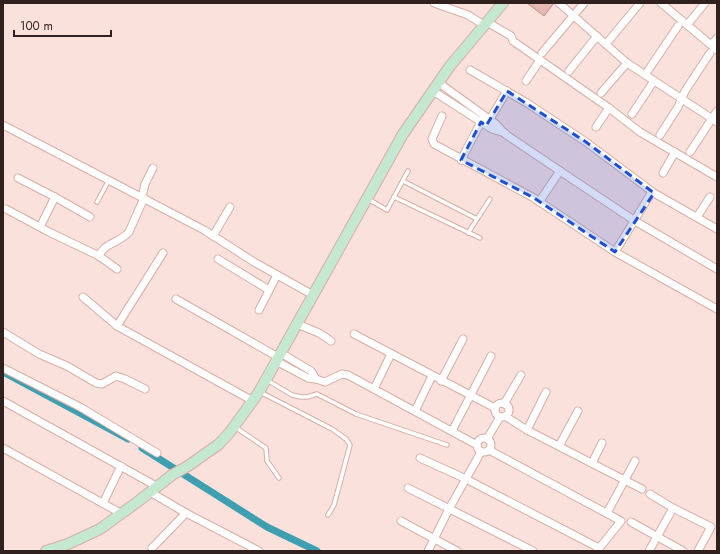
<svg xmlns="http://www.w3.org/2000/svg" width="720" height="554" font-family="Jost,sans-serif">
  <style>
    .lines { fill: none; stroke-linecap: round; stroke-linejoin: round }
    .canal { stroke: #3e9fb0; stroke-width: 7 }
    .building { fill: #e4bab2; stroke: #b78f88 }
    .lane-casing { stroke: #d8aea6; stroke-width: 5.5 }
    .street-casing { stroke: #d8aea6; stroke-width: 9 }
    .secondary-casing { stroke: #d8aea6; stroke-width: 12 }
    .lane { stroke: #fff; stroke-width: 3.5 }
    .street { stroke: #fff; stroke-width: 7 }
    .secondary { stroke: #c4e8d0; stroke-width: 10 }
    .marked { fill: #1d4ed8; fill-opacity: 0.2; stroke: #1d4ed8; stroke-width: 3; stroke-dasharray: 8 5; stroke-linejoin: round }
  </style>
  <rect width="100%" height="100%" fill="#fbe1dc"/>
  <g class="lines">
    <g class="canal">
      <polyline points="3,372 128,439"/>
      <polyline points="142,448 267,527 317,551"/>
    </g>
  </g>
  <polygon class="building" points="527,3 554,3 544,16"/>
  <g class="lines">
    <defs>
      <g id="lane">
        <polyline points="403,181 477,219"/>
        <polyline points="394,197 480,238"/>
        <polyline points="368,199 387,210 408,171"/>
        <polyline points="97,202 109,180"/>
        <polyline points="468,233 490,199"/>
        <polyline points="267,380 292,395 301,397 307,397 317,394 356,414 447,445"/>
        <polyline points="260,392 332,429 346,439 350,445 334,505 328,515"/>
        <polyline points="235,427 266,448 267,461 279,478"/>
      </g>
      <g id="street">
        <polyline points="434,3 468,15 484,25"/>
        <polyline points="559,3 627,63 717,122"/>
        <polyline points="661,3 717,50"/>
        <polyline points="487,22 511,36 513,41 609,108 640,132 717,177"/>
        <polyline points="687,25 705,3"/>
        <polyline points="606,44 640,3"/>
        <polyline points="711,45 717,38"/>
        <polyline points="542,53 584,3"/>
        <polyline points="470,70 527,103 586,142 654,193"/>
        <polyline points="569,71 597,36"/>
        <polyline points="645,75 678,26"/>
        <polyline points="526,81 540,60"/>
        <polyline points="439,83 496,124 505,134 560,171 635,221 717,269"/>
        <polyline points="433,91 492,129 505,133"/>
        <polyline points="601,93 627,63"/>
        <polyline points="632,114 654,81"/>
        <polyline points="442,116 432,139 434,144 534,198 615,252 717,309"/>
        <polyline points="487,124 507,91"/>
        <polyline points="3,125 204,230 254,262 313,295"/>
        <polyline points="596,127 609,108"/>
        <polyline points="660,135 678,107 685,91 710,53"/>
        <polyline points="690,152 717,111"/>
        <polyline points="461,160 482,120"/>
        <polyline points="663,173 675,152"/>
        <polyline points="18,178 55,197 40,227"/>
        <polyline points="55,197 90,217"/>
        <polyline points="142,197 145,184 153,168"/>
        <polyline points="539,202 560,171"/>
        <path d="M6 209 49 232 99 256C104 243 121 242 129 232L144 198"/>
        <polyline points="697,217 710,197"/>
        <polyline points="213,236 230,207"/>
        <polyline points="615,252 650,195 654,193 717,229"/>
        <polyline points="99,256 117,269"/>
        <polyline points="218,259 269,290"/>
        <polyline points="83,297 117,326 253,401"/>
        <polyline points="176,299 278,357"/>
        <polyline points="259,310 277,275"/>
        <polyline points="297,324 319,333 331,341"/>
        <polyline points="117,326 163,253"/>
        <polyline points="3,332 39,354 67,366 96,383 102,384 116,376 125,379 145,389"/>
        <polyline points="354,334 495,408"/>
        <polyline points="281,353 311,371 316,379"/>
        <polyline points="276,361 308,378 316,379 325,382 342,374 348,375 477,445"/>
        <polyline points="3,368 80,407 157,453"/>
        <polyline points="441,381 463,339"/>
        <polyline points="374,389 391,354"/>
        <polyline points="3,401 156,486"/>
        <circle cx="502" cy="410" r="7"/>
        <polyline points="504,404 521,375"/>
        <polyline points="415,411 432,376"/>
        <polyline points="505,416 527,430 642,489"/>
        <polyline points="527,430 546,392"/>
        <polyline points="452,431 491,356"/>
        <circle cx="484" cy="445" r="7"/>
        <polyline points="487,439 500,417"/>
        <polyline points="559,446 578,411"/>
        <polyline points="3,448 122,514"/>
        <polyline points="489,450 621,521 597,551"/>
        <polyline points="420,458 466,479 599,548"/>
        <polyline points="592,463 602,443"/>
        <polyline points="408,488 533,551"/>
        <polyline points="150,492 186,513 259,551"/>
        <polyline points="650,494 673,508 711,527 698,551"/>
        <polyline points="103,503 121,466"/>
        <polyline points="607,513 635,461"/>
        <polyline points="401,521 457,551"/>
        <polyline points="631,522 683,551"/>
        <polyline points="152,548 186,513"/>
        <polyline points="428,551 449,509 481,452"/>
        <polyline points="649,551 673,508"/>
      </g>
      <polyline id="secondary" points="46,551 68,544 100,529 136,503 172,475 188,466 219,444 230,432 259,392 403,134 450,66 503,3"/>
    </defs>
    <use href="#lane" class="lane-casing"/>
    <use href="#street" class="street-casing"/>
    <use href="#secondary" class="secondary-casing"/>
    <use href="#lane" class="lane"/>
    <use href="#street" class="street"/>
    <use href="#secondary" class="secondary"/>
  </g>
  <path class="marked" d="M507 91 586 142 654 193 615 252 534 198 461 160 481 122 486 126Z"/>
  <rect width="720" height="554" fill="none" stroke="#31211e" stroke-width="8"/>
  <path d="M14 30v6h97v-6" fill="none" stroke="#31211e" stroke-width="2"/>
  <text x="20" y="30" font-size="12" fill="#31211e" stroke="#fbe1dc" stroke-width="3" paint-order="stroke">100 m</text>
</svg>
